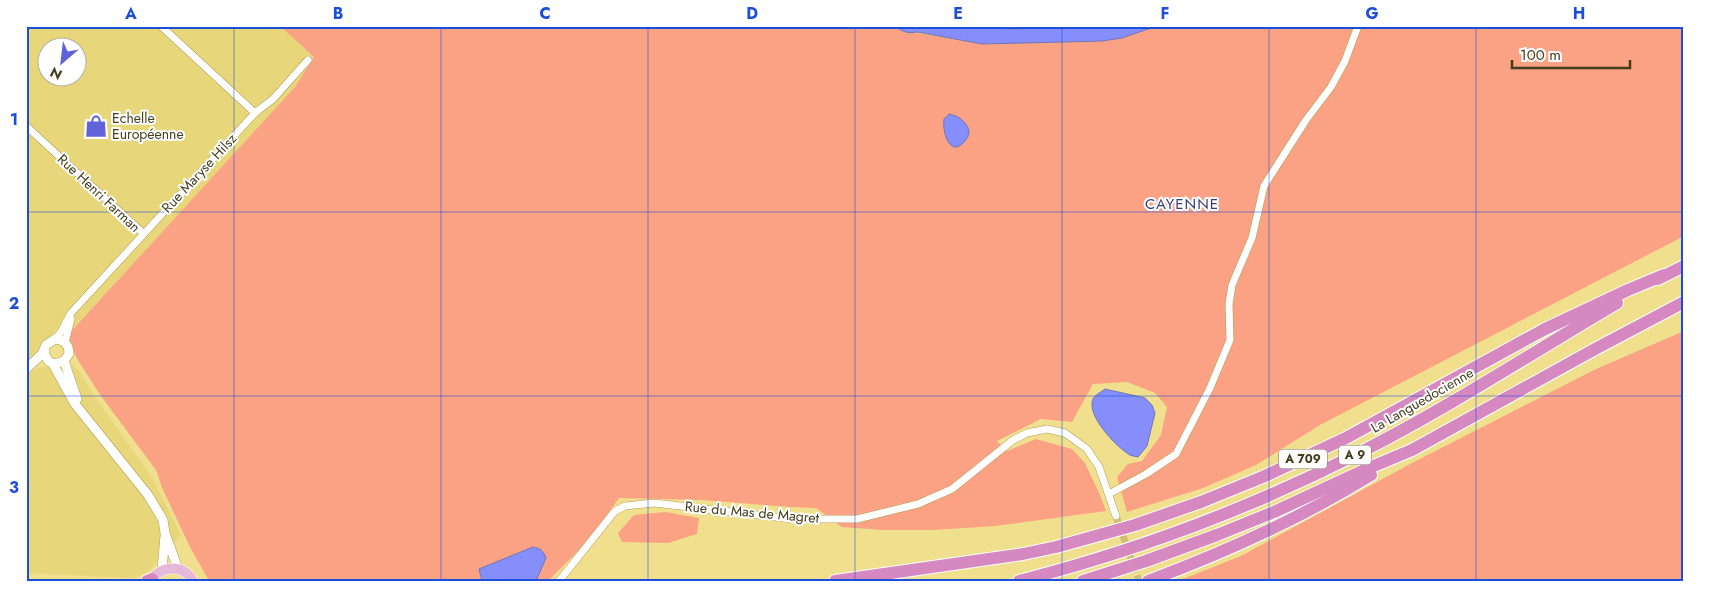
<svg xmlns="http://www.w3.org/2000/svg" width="1710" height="607" font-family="Jost,sans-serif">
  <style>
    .built { fill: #e8d67b; fill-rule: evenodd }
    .green { fill: #fba184 }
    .water { fill: #858efb; stroke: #7176b8 }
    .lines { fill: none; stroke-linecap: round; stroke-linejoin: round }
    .minor-tunnel { stroke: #cdbf77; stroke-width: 7; stroke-dasharray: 7 3.5; stroke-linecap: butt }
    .minor-casing { stroke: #af9f4e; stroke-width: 8 }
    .tertiary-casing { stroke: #af9f4e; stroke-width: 10 }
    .primary-casing { stroke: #fff; stroke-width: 11 }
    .motorway-casing { stroke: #fff; stroke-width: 14 }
    .minor { stroke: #fff; stroke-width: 7 }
    .tertiary { stroke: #fff; stroke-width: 9 }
    .primary { stroke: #e6b8d9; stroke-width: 10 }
    .motorway { stroke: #d689c0; stroke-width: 12 }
    .grid { fill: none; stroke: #1d4ed8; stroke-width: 1; stroke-opacity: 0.55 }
    .labels { text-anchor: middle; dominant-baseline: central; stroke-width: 4; stroke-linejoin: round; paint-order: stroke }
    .shield { fill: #fff; stroke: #7b775f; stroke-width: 1 }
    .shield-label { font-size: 12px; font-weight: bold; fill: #433d1b }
    .poi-label { font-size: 14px; fill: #433d1b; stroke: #fff; text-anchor: start }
    .street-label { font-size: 14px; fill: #433d1b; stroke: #fff }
    .neighbourhood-label { font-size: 15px; letter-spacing: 1px; fill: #3a3d79; stroke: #fff }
    .neatline { fill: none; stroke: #1d4ed8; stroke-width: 2 }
    .grid-label { font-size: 16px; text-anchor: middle; font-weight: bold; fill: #1d4ed8 }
  </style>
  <rect width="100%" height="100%" fill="#f0e08e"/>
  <g class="built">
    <path d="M26 26H280L314 57 295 87 66 337 56 330 26 363ZM48 48H78V78H48Z"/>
    <polygon points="70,363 79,371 93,394 153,479 181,535 147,573 134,578 26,573 26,376 37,368"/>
  </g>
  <g class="green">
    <polygon points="280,26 894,26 899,30 982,44 1102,41 1122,38 1157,26 1684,26 1684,236 1320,425 1256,465 1203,488 1127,512 1117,477 1128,464 1142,461 1161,435 1167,407 1155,393 1127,382 1093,384 1072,422 1041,419 997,441 1007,451 1036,439 1072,449 1085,463 1100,495 1106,511 995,526 933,530 882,530 842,527 816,508 789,507 703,500 619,498 590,539 548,581 209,581 190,547 163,490 156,470 101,396 79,362 66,337 295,87 314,57"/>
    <polygon points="1684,331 1684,581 1178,581 1241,556 1412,463 1596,369"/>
    <polygon points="665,512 699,518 697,534 668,543 622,542 618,533 634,515"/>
  </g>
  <g class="water">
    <path d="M894 26H969L1015 29 1051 26H1157L1122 38 1102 41 1064 42 982 44 917 32C908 34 901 31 894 26Z"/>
    <path d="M949 114C959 116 965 121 969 130 969 135 968 137 965 141 950 159 942 132 944 119Z"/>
    <path d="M1105 389 1145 398 1152 405 1155 413 1147 446 1138 457C1134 456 1130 456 1127 453 1115 445 1086 415 1093 399 1095 395 1101 392 1105 389Z"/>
    <path d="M533 547C541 549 543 550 546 558L536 581H482L479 569Z"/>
  </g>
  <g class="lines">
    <polyline class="minor-tunnel" points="1116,516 1139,581"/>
    <defs>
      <g id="minor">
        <polyline points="161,26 255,113"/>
        <polyline points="26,126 143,233"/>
        <polyline points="55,339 61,332 71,313 255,113 273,99 308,60"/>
        <polyline points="65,343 71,319"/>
        <polyline points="1109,494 1146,474 1176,454 1210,388 1230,340 1229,304 1232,285 1252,238 1264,186 1306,120 1331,87 1345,61 1358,26"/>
        <polyline points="559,581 615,511 625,506 654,503 793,519 857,519 918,504 952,489 1013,440 1027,433 1047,429 1065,433 1087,449 1099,467 1116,516"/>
      </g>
      <g id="tertiary">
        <polyline points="64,361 77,399"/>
        <polyline points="53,364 75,404 148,495 163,520 165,533 178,569"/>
        <path d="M26 369 42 354 46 345 55 339C64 340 69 344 69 354L64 361 53 364C46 360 44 356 45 348"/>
        <polyline points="162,570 165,536"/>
      </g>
      <path id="primary" d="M151 581C161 565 183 564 193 581"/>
      <g id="motorway">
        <polyline points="1658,279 1684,266"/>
        <polyline points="147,581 152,579"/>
        <polyline points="835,581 1023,554 1056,547 1135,525 1201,502 1265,476 1346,438 1545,329 1628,290 1664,275"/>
        <path d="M1019 581C1136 551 1251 508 1359 453 1448 408 1532 353 1617 303"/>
        <polyline points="1083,581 1146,561 1217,535 1274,512 1369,468 1412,450 1597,348 1684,302"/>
        <path d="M1148 581C1226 552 1301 518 1371 475"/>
      </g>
    </defs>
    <use href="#minor" class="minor-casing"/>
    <use href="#tertiary" class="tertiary-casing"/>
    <use href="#primary" class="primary-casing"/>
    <use href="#motorway" class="motorway-casing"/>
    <use href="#minor" class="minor"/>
    <use href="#tertiary" class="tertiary"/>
    <use href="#primary" class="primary"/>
    <use href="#motorway" class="motorway"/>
  </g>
  <path class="grid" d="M234 26V581M441 26V581M648 26V581M855 26V581M1062 26V581M1269 26V581M1476 26V581M26 212H1684M26 396H1684"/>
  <defs>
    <symbol id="shop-bare" viewBox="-9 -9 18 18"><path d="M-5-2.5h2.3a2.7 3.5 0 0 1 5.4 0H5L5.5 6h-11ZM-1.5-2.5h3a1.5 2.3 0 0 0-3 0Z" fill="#6062da" stroke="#fff" stroke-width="2.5" paint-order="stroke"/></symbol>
  </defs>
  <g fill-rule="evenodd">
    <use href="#shop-bare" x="80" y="110" width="32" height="32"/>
  </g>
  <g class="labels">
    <g class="shield">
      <rect x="1339" y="445.5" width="32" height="19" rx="4"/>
      <rect x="1279" y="449.5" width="48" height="19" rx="4"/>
    </g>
    <g class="shield-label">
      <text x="1355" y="455">A 9</text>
      <text x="1303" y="459">A 709</text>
    </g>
    <g class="poi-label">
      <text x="112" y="118">Echelle<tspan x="112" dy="16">Européenne</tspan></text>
    </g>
    <g class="street-label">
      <text transform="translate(199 173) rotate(-47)">Rue Maryse Hilsz</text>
      <text transform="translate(99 193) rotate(43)">Rue Henri Farman</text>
      <text transform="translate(1422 400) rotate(-30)">La Languedocienne</text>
      <text transform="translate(752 512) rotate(5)">Rue du Mas de Magret</text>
    </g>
    <g class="neighbourhood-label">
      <text x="1182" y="204">CAYENNE</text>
    </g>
  </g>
  <rect width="1710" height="607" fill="none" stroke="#ffffff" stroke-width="55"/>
  <g transform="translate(62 62) rotate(208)"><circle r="24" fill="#ffffff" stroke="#b4b1a4"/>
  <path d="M0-4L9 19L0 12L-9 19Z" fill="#6062da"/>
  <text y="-8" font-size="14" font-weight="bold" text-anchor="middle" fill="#433d1b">N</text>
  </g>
  <path d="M1512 60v8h118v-8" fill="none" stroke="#433d1b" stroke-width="2.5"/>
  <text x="1520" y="60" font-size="15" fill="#433d1b" stroke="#ffffff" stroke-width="4" paint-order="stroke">100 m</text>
  <rect x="28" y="28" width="1654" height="552" class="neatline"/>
  <g class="grid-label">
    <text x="131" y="19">A</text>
    <text x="338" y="19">B</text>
    <text x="545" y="19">C</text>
    <text x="752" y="19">D</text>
    <text x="958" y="19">E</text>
    <text x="1165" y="19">F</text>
    <text x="1372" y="19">G</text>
    <text x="1579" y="19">H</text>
    <text x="14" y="125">1</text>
    <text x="14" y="309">2</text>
    <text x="14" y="493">3</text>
  </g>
</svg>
